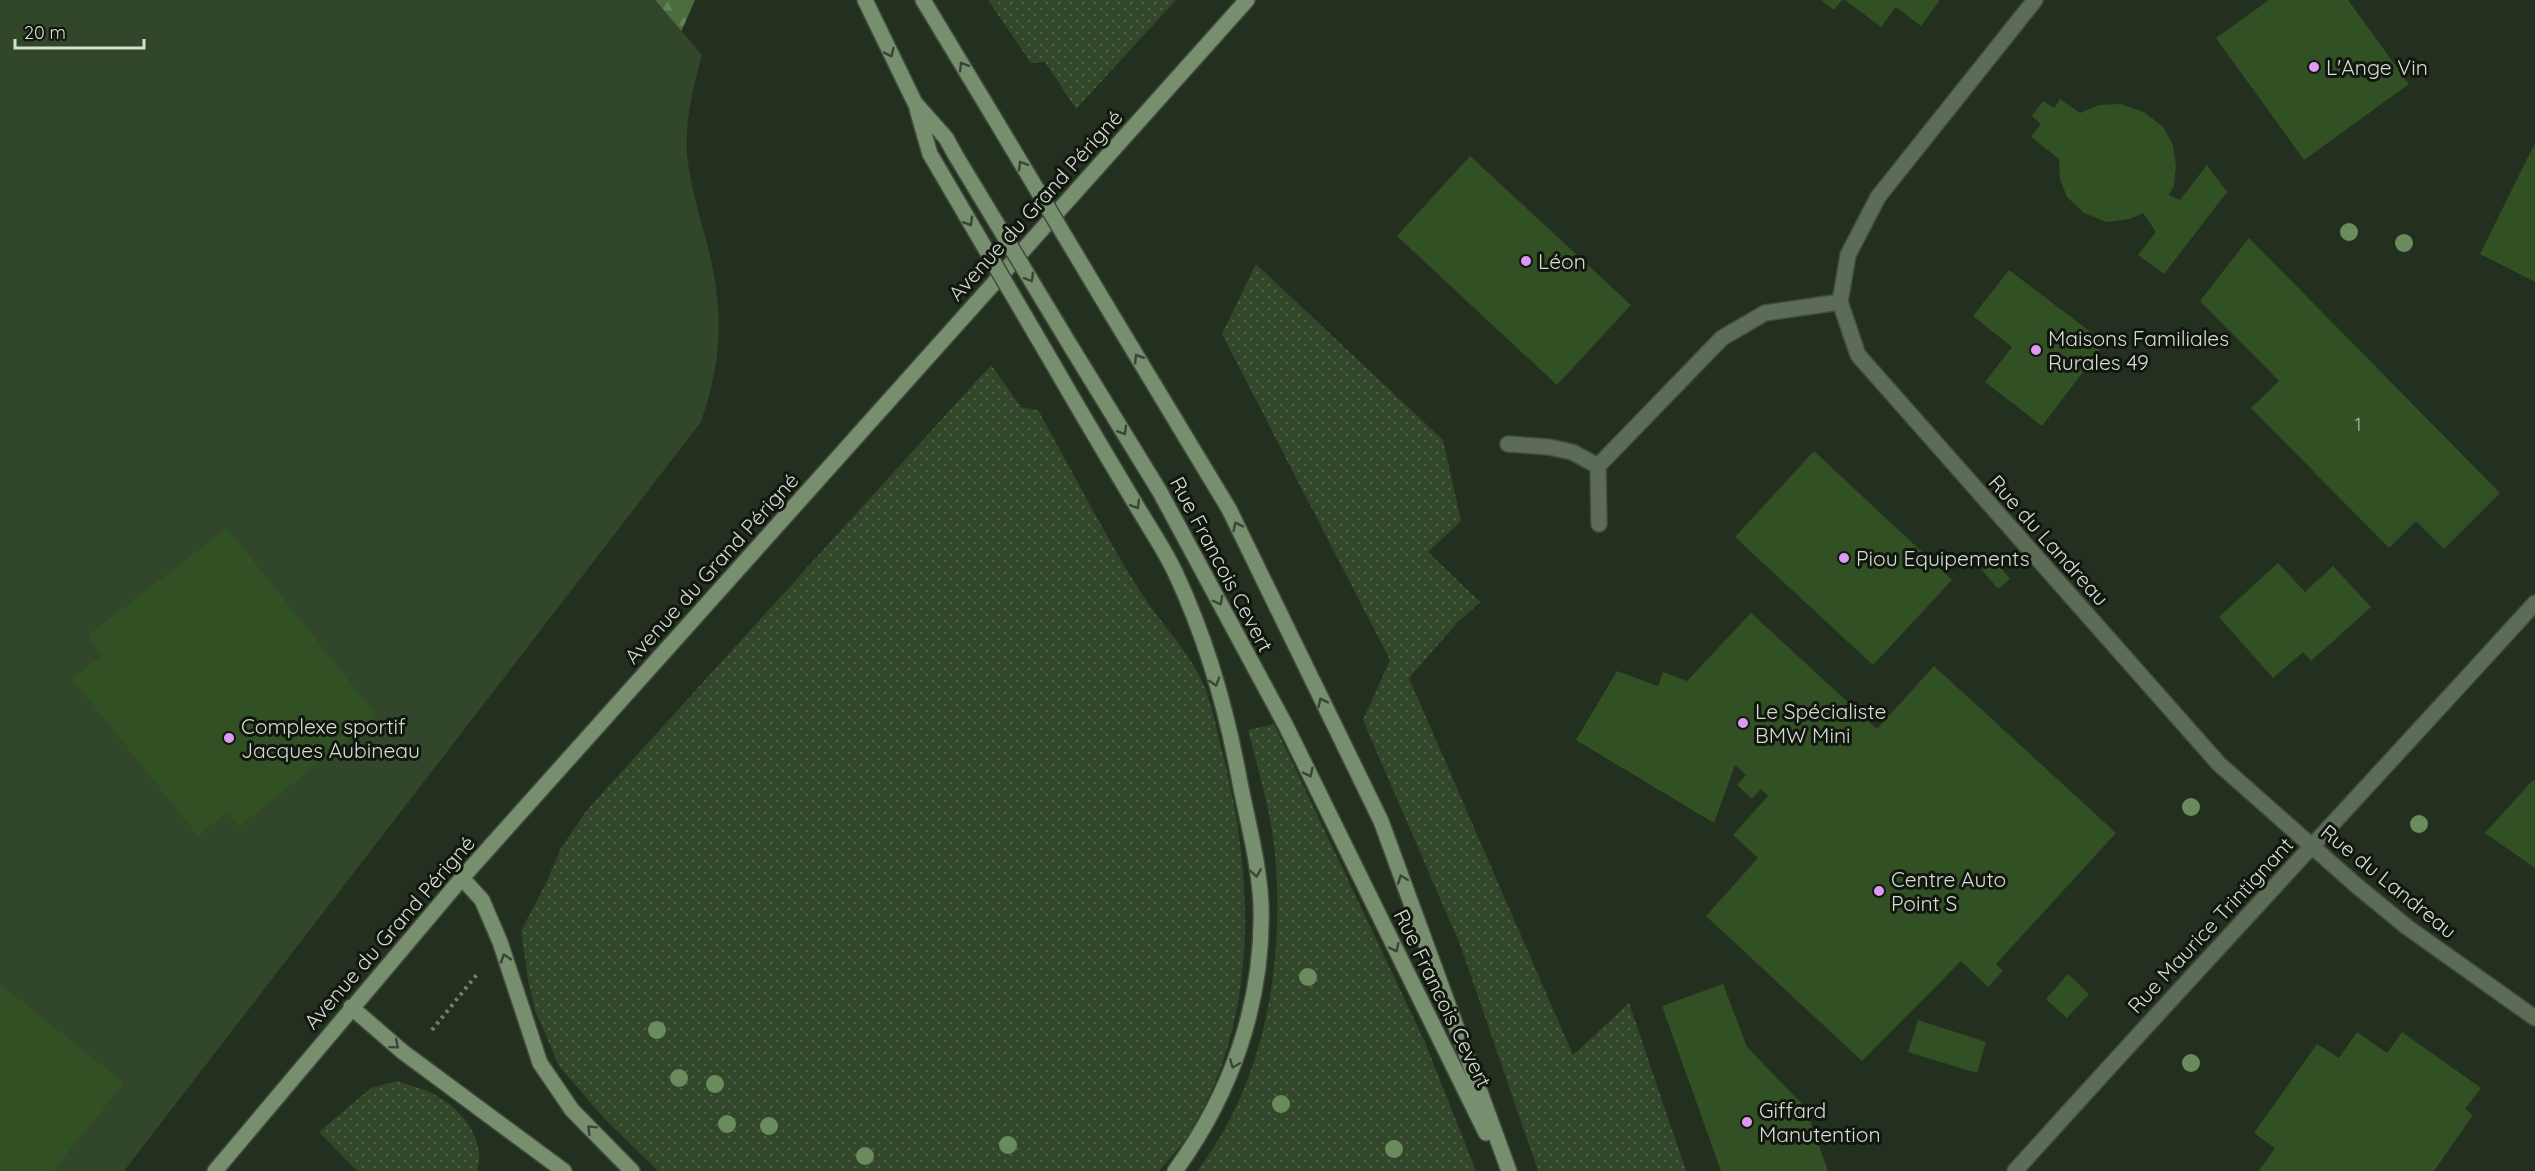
<svg xmlns="http://www.w3.org/2000/svg" width="2535" height="1171" font-family="Quicksand,sans-serif">
  <style>
    .grass { fill: url(#grass-dots) }
    .forest { fill: url(#forest-firs) }
    .pitch { fill: #32462a }
    .building { fill: #315024 }
    .lines { fill: none; stroke-linecap: round; stroke-linejoin: round }
    .lane-casing { stroke: #404c3c; stroke-width: 18 }
    .street-casing { stroke: #404c3c; stroke-width: 18 }
    .secondary-casing { stroke: #404c3c; stroke-width: 18 }
    .path { stroke: #747f70; stroke-width: 4; stroke-dasharray: 3 4.5; stroke-linecap: butt }
    .lane { stroke: #5d6c57; stroke-width: 15 }
    .street { stroke: #5d6c57; stroke-width: 15 }
    .secondary { stroke: #788f6f; stroke-width: 15 }
    .secondary-bridge-casing { stroke: #404c3c; stroke-width: 18; stroke-linecap: butt }
    .secondary-bridge { stroke: #788f6f; stroke-width: 15 }
    .tree { fill: #6a8c5d }
    .oneway { stroke: #3a4635 }
    .poi-dot { fill: #dd99f4; stroke: #11160f; stroke-width: 2 }
    .labels { text-anchor: middle; dominant-baseline: central; stroke-width: 6; stroke-linejoin: round; paint-order: stroke }
    .number-label { font-size: 18px; fill: #adbaa7 }
    .poi-label { font-size: 21px; fill: #d6ded3; stroke: #11160f; text-anchor: start }
    .street-label { font-size: 21px; fill: #d6ded3; stroke: #11160f }
  </style>
  <defs>
    <pattern id="grass-dots" width="8" height="8" patternUnits="userSpaceOnUse" patternTransform="scale(1.5)"><rect width="8" height="8" fill="#32462a"/><path d="M2 2h.1M6 6h.1" fill="none" stroke="#4f6048" stroke-width="1.8" stroke-linecap="round"/></pattern>
    <pattern id="forest-firs" width="22" height="20" patternUnits="userSpaceOnUse" patternTransform="scale(1.5)"><rect width="22" height="20" fill="#4b6c3e"/><path d="M5 1l3.5 6h-7zM16 11l3.5 6h-7z" fill="#648159"/></pattern>
  </defs>
  <rect width="100%" height="100%" fill="#24301f"/>
  <g class="grass">
    <polygon points="988,0 1176,0 1076,109 1045,62 1031,63"/>
    <polygon points="1256,264 1443,440 1461,521 1428,552 1480,602 1456,624 1409,678 1573,1055 1629,1003 1686,1171 1538,1171 1461,947 1363,720 1390,660 1222,334"/>
    <path d="M991 365 1021 407 1038 410C1072 470 1103 533 1140 591 1158 620 1184 646 1200 677 1211 698 1218 735 1224 759 1255 882 1258 1021 1190 1132 1182 1146 1169 1159 1159 1171H658L604 1118 559 1066 535 1010 528 980 521 931 546 883 561 848 587 810Z"/>
    <path d="M1274 724 1424 1040 1476 1171H1197C1267 1081 1286 956 1274 845 1269 806 1258 768 1248 730Z"/>
    <path d="M397 1081C407 1085 419 1087 429 1092 457 1104 488 1138 477 1171H357L319 1132 371 1088Z"/>
  </g>
  <polygon class="forest" points="655,0 695,0 681,32"/>
  <path class="pitch" d="M0 0H655L702 55C693 88 685 120 687 154 690 184 699 214 707 243 724 311 723 357 701 422L124 1171H0Z"/>
  <g class="building">
    <polygon points="1821,0 1842,0 1834,10"/>
    <polygon points="1845,0 1940,0 1921,26 1896,7 1881,27"/>
    <polygon points="2269,0 2348,0 2409,84 2304,160 2216,38"/>
    <polygon points="2060,99 2080,113 2099,105 2120,104 2144,112 2163,127 2173,145 2176,166 2174,185 2169,195 2180,200 2207,165 2227,192 2164,274 2138,255 2156,232 2143,213 2130,219 2106,222 2084,213 2067,197 2060,179 2059,159 2031,137 2041,124 2032,116 2043,101 2054,108"/>
    <polygon points="2535,143 2535,282 2480,254"/>
    <polygon points="1470,156 1631,305 1557,385 1397,236"/>
    <polygon points="2249,238 2500,493 2444,549 2416,521 2389,548 2251,408 2279,381 2200,301"/>
    <polygon points="2009,270 2105,343 2042,426 1985,382 2012,347 1973,316"/>
    <polygon points="1814,451 1952,580 1873,665 1735,537"/>
    <polygon points="227,528 377,716 239,827 227,812 198,836 72,679 101,656 88,635"/>
    <polygon points="1995,560 2010,579 1998,589 1982,570"/>
    <polygon points="2278,563 2305,592 2333,566 2371,607 2311,661 2303,652 2273,678 2219,617"/>
    <polygon points="1751,613 1877,729 1934,666 2116,833 1996,964 2003,971 1988,987 1961,961 1862,1061 1706,916 1758,858 1733,835 1768,796 1761,789 1752,799 1737,785 1746,775 1735,765 1714,823 1576,740 1617,671 1658,686 1663,672 1687,681"/>
    <polygon points="2533,780 2535,781 2535,868 2485,833"/>
    <polygon points="2068,974 2089,994 2067,1018 2046,999"/>
    <polygon points="0,984 124,1083 53,1171 0,1171"/>
    <polygon points="1723,984 1747,1047 1805,1107 1828,1171 1721,1171 1662,1006"/>
    <polygon points="1918,1020 1986,1042 1977,1073 1908,1052"/>
    <polygon points="2357,1032 2387,1053 2402,1032 2481,1088 2465,1109 2473,1115 2434,1171 2259,1171 2275,1148 2254,1133 2317,1044 2339,1058"/>
  </g>
  <g class="lines">
    <defs>
      <g id="lane">
        <polyline points="1508,444 1549,447 1572,452 1598,466 1722,338 1765,313 1840,302"/>
        <polyline points="1598,466 1599,524"/>
      </g>
      <g id="street">
        <polyline points="2035,0 1878,197 1848,255 1840,302 1858,355 2219,764 2357,886 2407,927 2535,1018"/>
        <path d="M2015 1171C2187 980 2362 793 2535 603"/>
      </g>
      <g id="secondary">
        <polyline points="865,0 915,103 946,138 956,156"/>
        <polyline points="923,0 993,116"/>
        <polyline points="917,109 930,154 940,171"/>
        <polyline points="1106,305 1229,509 1381,821 1509,1171"/>
        <polyline points="1070,345 1160,492 1286,726 1486,1133"/>
        <path d="M1053 364C1080 411 1108 458 1136 505 1149 527 1164 549 1175 572 1206 638 1227 711 1240 783 1248 823 1259 864 1261 904 1264 1001 1232 1093 1175 1171"/>
        <polyline points="462,878 482,900 500,942 540,1063 572,1110 632,1171"/>
        <polyline points="351,1007 403,1052 564,1171"/>
        <polyline points="215,1171 462,878 1247,0"/>
      </g>
    </defs>
    <use href="#lane" class="lane-casing"/>
    <use href="#street" class="street-casing"/>
    <use href="#secondary" class="secondary-casing"/>
    <polyline class="path" points="432,1030 478,973"/>
    <use href="#lane" class="lane"/>
    <use href="#street" class="street"/>
    <use href="#secondary" class="secondary"/>
    <defs>
      <g id="secondary-bridge">
        <polyline points="993,116 1106,305"/>
        <polyline points="956,156 1070,345"/>
        <polyline points="940,171 1053,364"/>
      </g>
    </defs>
    <use href="#secondary-bridge" class="secondary-bridge-casing"/>
    <use href="#secondary-bridge" class="secondary-bridge"/>
  </g>
  <g class="tree">
    <circle cx="2349" cy="232" r="9"/>
    <circle cx="2404" cy="243" r="9"/>
    <circle cx="2191" cy="807" r="9"/>
    <circle cx="2419" cy="824" r="9"/>
    <circle cx="1308" cy="977" r="9"/>
    <circle cx="657" cy="1030" r="9"/>
    <circle cx="2191" cy="1063" r="9"/>
    <circle cx="679" cy="1078" r="9"/>
    <circle cx="715" cy="1084" r="9"/>
    <circle cx="1281" cy="1104" r="9"/>
    <circle cx="727" cy="1124" r="9"/>
    <circle cx="769" cy="1126" r="9"/>
    <circle cx="1008" cy="1145" r="9"/>
    <circle cx="1394" cy="1149" r="9"/>
    <circle cx="865" cy="1156" r="9"/>
  </g>
  <defs><path id="oneway-chevron" d="M-2-3.5L2.5 0L-2 3.5" fill="none" stroke-width="1.6" stroke-linecap="round" stroke-linejoin="round" transform="scale(1.5)"/></defs>
  <g class="oneway">
    <use href="#oneway-chevron" transform="translate(890 53) rotate(64)"/>
    <use href="#oneway-chevron" transform="translate(963 66) rotate(-121)"/>
    <use href="#oneway-chevron" transform="translate(1022 165) rotate(-121)"/>
    <use href="#oneway-chevron" transform="translate(969 222) rotate(59)"/>
    <use href="#oneway-chevron" transform="translate(1030 278) rotate(59)"/>
    <use href="#oneway-chevron" transform="translate(1138 358) rotate(-121)"/>
    <use href="#oneway-chevron" transform="translate(1123 431) rotate(59)"/>
    <use href="#oneway-chevron" transform="translate(1136 505) rotate(59)"/>
    <use href="#oneway-chevron" transform="translate(1237 526) rotate(-116)"/>
    <use href="#oneway-chevron" transform="translate(1219 601) rotate(62)"/>
    <use href="#oneway-chevron" transform="translate(1215 682) rotate(73)"/>
    <use href="#oneway-chevron" transform="translate(1322 702) rotate(-116)"/>
    <use href="#oneway-chevron" transform="translate(1309 773) rotate(64)"/>
    <use href="#oneway-chevron" transform="translate(1256 873) rotate(82)"/>
    <use href="#oneway-chevron" transform="translate(1402 879) rotate(-110)"/>
    <use href="#oneway-chevron" transform="translate(1395 948) rotate(64)"/>
    <use href="#oneway-chevron" transform="translate(505 958) rotate(-108)"/>
    <use href="#oneway-chevron" transform="translate(395 1045) rotate(40)"/>
    <use href="#oneway-chevron" transform="translate(1234 1064) rotate(112)"/>
    <use href="#oneway-chevron" transform="translate(591 1129) rotate(-135)"/>
  </g>
  <g class="poi-dot">
    <circle cx="2314" cy="67" r="6"/>
    <circle cx="1526" cy="261" r="6"/>
    <circle cx="2036" cy="350" r="6"/>
    <circle cx="1844" cy="558" r="6"/>
    <circle cx="1743" cy="723" r="6"/>
    <circle cx="229" cy="738" r="6"/>
    <circle cx="1879" cy="891" r="6"/>
    <circle cx="1747" cy="1122" r="6"/>
  </g>
  <g class="labels">
    <g class="number-label">
      <text x="2358" y="424">1</text>
    </g>
    <g class="poi-label">
      <text x="2326" y="67">L'Ange Vin</text>
      <text x="1538" y="261">Léon</text>
      <text x="2048" y="338">Maisons Familiales<tspan x="2048" dy="24">Rurales 49</tspan></text>
      <text x="1856" y="558">Piou Equipements</text>
      <text x="1755" y="711">Le Spécialiste<tspan x="1755" dy="24">BMW Mini</tspan></text>
      <text x="241" y="726">Complexe sportif<tspan x="241" dy="24">Jacques Aubineau</tspan></text>
      <text x="1891" y="879">Centre Auto<tspan x="1891" dy="24">Point S</tspan></text>
      <text x="1759" y="1110">Giffard<tspan x="1759" dy="24">Manutention</tspan></text>
    </g>
    <g class="street-label">
      <text transform="translate(1035 205) rotate(-48)">Avenue du Grand Périgné</text>
      <text transform="translate(2049 540) rotate(48)">Rue du Landreau</text>
      <text transform="translate(1222 564) rotate(62)">Rue Francois Cevert</text>
      <text transform="translate(711 568) rotate(-48)">Avenue du Grand Périgné</text>
      <text transform="translate(2389 881) rotate(39)">Rue du Landreau</text>
      <text transform="translate(2210 925) rotate(-47)">Rue Maurice Trintignant</text>
      <text transform="translate(389 932) rotate(-49)">Avenue du Grand Périgné</text>
      <text transform="translate(1443 998) rotate(64)">Rue Francois Cevert</text>
    </g>
  </g>
  <path d="M15 39v9h129v-9" fill="none" stroke="#d6ded3" stroke-width="3"/>
  <text x="24" y="39" font-size="18" fill="#d6ded3" stroke="#11160f" stroke-width="4.5" paint-order="stroke">20 m</text>
</svg>
